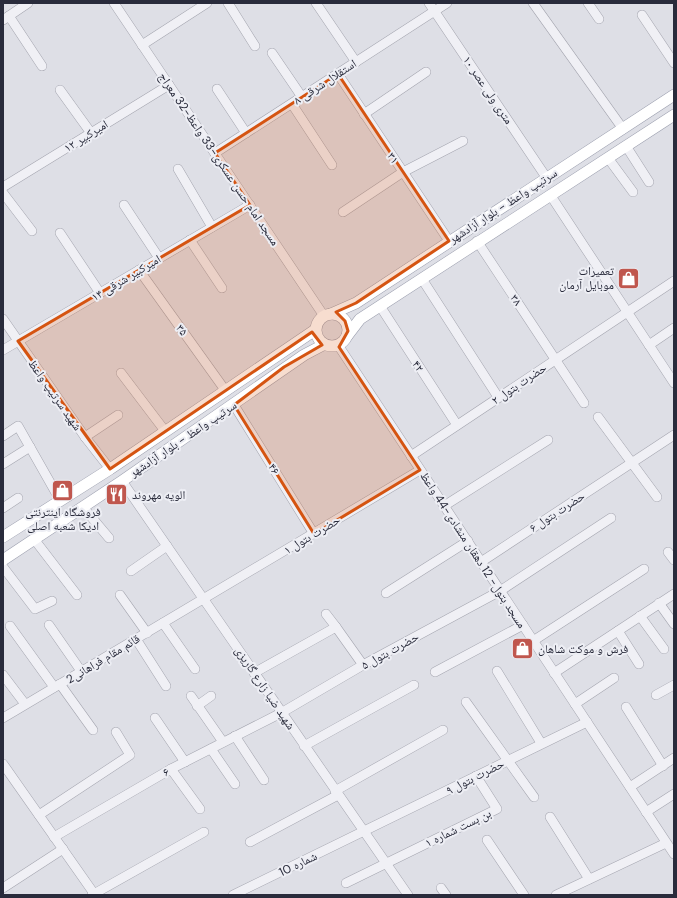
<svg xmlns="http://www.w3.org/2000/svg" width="677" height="898" font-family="'DM Sans','Noto Naskh Arabic',sans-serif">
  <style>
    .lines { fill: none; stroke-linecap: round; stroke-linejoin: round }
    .minor-casing { stroke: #a4a5af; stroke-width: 10 }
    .major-casing { stroke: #9ea1b0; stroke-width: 12 }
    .minor { stroke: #f0f0f5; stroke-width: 9 }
    .major { stroke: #fff; stroke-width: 11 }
    .marked { fill: #d55411; fill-opacity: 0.2; stroke: #d55411; stroke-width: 3; stroke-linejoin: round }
    .labels { text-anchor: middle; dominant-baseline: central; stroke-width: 4; stroke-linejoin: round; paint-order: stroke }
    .street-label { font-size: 12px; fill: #292b3b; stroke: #edeef4 }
    .poi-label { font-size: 12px; fill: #292b3b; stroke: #edeef4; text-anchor: start }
  </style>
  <rect width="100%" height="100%" fill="#dedfe6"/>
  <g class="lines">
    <defs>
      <g id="minor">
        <polyline points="114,3 324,316"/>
        <polyline points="228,3 255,46"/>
        <polyline points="316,3 356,62"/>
        <polyline points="429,3 546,177"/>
        <polyline points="533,3 623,129"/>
        <polyline points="588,3 599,19"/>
        <polyline points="642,15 674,63"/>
        <polyline points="9,16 42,66"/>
        <polyline points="3,20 28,3"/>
        <polyline points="142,45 207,3"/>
        <polyline points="272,53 302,97"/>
        <polyline points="338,74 449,241"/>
        <polyline points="217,89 246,133"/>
        <polyline points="60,90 91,133"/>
        <polyline points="292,104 332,165"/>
        <polyline points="364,114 426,72"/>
        <polyline points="626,146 649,182"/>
        <polyline points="215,153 447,3"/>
        <polyline points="608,158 633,192"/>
        <polyline points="178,169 212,227"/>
        <polyline points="3,187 169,85"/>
        <polyline points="3,193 32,231"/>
        <polyline points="551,196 674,383"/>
        <polyline points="124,205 159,258"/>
        <polyline points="343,212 403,172 463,141"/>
        <polyline points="60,233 100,293"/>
        <polyline points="190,240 222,288"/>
        <polyline points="477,241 584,403"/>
        <polyline points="139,270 225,390"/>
        <polyline points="422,279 498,397"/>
        <polyline points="380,306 457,425"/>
        <polyline points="3,319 85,437 110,469"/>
        <polyline points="338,345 674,854"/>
        <polyline points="649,345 674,328"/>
        <polyline points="3,350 250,205"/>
        <polyline points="121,373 165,431"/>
        <polyline points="234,405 314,534"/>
        <polyline points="598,417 657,497"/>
        <polyline points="3,436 18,426 60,500"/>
        <polyline points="85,437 118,415"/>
        <polyline points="411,456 674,281"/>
        <polyline points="3,464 30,447"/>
        <polyline points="122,481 408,895"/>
        <polyline points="444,506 548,440"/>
        <polyline points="83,507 109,538"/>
        <polyline points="3,508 18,498"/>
        <polyline points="34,539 77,595"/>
        <polyline points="668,552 674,560"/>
        <polyline points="481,562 674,435"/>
        <polyline points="3,567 35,609 52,601"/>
        <polyline points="131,571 167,546"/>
        <polyline points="386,593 468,541"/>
        <polyline points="120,595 147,633"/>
        <polyline points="659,603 674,624"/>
        <polyline points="326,614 336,627"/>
        <polyline points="640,616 664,649"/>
        <polyline points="163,623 195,669"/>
        <polyline points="49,625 81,671"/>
        <polyline points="10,626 54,687"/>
        <polyline points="618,631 639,664"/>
        <polyline points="136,639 166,686"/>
        <polyline points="533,641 644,569"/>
        <polyline points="497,671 541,743"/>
        <polyline points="435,672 523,625"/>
        <polyline points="254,673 336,627 363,665"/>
        <polyline points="554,673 674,594"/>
        <polyline points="3,675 25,704"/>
        <polyline points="60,684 93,730"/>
        <polyline points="656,695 674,685"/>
        <polyline points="191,696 223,742"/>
        <polyline points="466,702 534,797"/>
        <polyline points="575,704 614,678"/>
        <polyline points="197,706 211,696"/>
        <polyline points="626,707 663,766"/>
        <polyline points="3,718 420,470"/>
        <polyline points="155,718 185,762"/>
        <polyline points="235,736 264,780"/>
        <polyline points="304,746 414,685"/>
        <polyline points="211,749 235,784"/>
        <polyline points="3,764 95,895"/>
        <polyline points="171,769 200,809"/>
        <polyline points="630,787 674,758"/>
        <polyline points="335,791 443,730"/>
        <polyline points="646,812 674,794"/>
        <polyline points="39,815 130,755 116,732"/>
        <polyline points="550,817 589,879"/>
        <polyline points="54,837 171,769 281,713 363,665 500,591 611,518"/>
        <polyline points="487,840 524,895"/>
        <polyline points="250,842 338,795"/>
        <polyline points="346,883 497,809 476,776"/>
        <polyline points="3,888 63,849"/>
        <polyline points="441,888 446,895"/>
        <polyline points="92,895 204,832"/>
        <polyline points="233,895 587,722"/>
        <polyline points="556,895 666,843"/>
      </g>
      <g id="major">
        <circle cx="332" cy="330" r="16"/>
        <polyline points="331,314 356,303 674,95"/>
        <polyline points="347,336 360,319 674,115"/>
        <polyline points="3,537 110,469 315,330"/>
        <polyline points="3,560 122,481 304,355 323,345"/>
      </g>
    </defs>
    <use href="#minor" class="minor-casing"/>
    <use href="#major" class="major-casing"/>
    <use href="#minor" class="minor"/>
    <use href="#major" class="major"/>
  </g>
  <path class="marked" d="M338 74 449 241 356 303 336 312 345 321 348 331 339 347 420 470 314 534 234 405 284 367 322 345 312 332 110 469 18 341 250 205 215 153Z"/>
  <defs>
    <symbol id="shop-square" viewBox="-11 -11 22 22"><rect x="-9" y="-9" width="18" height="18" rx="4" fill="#c0574e" stroke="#edeef4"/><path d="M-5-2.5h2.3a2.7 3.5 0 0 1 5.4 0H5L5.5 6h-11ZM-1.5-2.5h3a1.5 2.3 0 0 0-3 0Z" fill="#fff"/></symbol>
    <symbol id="restaurant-square" viewBox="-11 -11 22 22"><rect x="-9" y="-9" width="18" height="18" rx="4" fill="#c0574e" stroke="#edeef4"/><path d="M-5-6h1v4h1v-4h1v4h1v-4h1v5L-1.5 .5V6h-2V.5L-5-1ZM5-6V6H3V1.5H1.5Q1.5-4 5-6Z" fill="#fff"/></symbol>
  </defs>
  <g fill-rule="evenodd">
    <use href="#shop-square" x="616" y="266" width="25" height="25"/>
    <use href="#shop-square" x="50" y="478" width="25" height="25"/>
    <use href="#restaurant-square" x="104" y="482" width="25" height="25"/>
    <use href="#shop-square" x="510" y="636" width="25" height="25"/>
  </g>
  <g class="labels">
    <g class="street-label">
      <text transform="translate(325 82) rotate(-33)">استقلال شرقی ۸</text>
      <text transform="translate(488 90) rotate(56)">۱۰ متری ولی عصر</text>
      <text transform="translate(86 136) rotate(-32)">امیرکبیر ۱۲</text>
      <text transform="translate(393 158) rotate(56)">۳۱</text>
      <text transform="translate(219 159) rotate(56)">مسجد امام حسن عسکری-33 واعظ-32 معراج</text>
      <text transform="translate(503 206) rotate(-33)">سرتیپ واعظ - بلوار آزادشهر</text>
      <text transform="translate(126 278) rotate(-31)">۱۴ امیرکبیر شرقی</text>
      <text transform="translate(516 300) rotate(56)">۳۸</text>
      <text transform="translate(182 330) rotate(54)">۳۵</text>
      <text transform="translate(418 366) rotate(57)">۴۲</text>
      <text transform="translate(519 384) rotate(-34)">حضرت بتول ۲</text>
      <text transform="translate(55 395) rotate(55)">شهید سرتیپ واعظ</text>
      <text transform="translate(183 439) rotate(-34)">سرتیپ واعظ - بلوار آزادشهر</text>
      <text transform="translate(274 469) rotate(58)">۴۶</text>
      <text transform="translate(557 512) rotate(-33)">حضرت بتول ۶</text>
      <text transform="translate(312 535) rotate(-31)">حضرت بتول ۱</text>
      <text transform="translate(473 550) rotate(57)">مسجد بتول- 12 دهقان منشادی-44 واعظ</text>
      <text transform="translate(390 651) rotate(-29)">حضرت بتول ۵</text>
      <text transform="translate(103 659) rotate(-31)">2قائم مقام فراهانی</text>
      <text transform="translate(265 688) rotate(56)">شهید ضیا زارع گاریزی</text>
      <text transform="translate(166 772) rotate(-29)">۶</text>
      <text transform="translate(475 777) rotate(-27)">حضرت بتول ۹</text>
      <text transform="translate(458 828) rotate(-26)">بن بست شماره ۱</text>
      <text transform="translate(298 864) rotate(-26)">شماره 10</text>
    </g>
    <g class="poi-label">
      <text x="614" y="271" text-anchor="end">تعمیرات<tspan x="614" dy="14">موبایل آرمان</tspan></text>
      <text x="132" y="495">الویه مهروند</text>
      <text x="63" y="512" text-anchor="middle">فروشگاه اینترنتی<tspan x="63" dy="14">ادیکا شعبه اصلی</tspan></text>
      <text x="538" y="649">فرش و موکت شاهان</text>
    </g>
  </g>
  <rect width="677" height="898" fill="none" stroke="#292b3b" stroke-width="8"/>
</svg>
